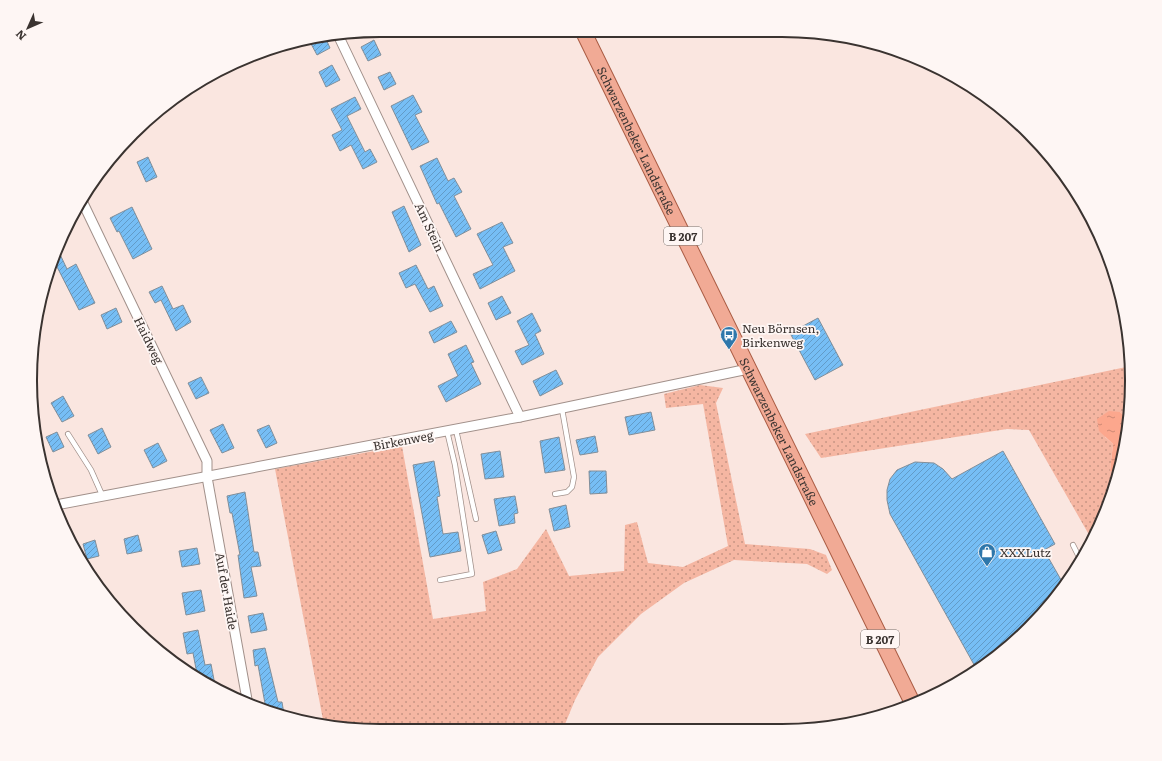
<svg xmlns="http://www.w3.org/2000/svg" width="1162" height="761" font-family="Literata,serif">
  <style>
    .grass { fill: url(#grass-dots) }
    .water { fill: url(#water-ripples) }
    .building { fill: url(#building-hatch); stroke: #818e99 }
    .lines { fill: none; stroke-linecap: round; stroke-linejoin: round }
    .service-casing { stroke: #a1908a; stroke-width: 6 }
    .minor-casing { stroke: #a1908a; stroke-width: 11 }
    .primary-casing { stroke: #aa5c44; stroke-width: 17 }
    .service { stroke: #fff; stroke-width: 4.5 }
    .minor { stroke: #fff; stroke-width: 9 }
    .primary { stroke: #f1aa95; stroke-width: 15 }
    .labels { text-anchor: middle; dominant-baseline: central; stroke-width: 3.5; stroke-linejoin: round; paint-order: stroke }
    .shield { fill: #fef6f4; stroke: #756e6b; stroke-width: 1 }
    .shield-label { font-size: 11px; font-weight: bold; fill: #3a3330 }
    .street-label { font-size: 12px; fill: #3a3330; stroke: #fef6f4 }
    .poi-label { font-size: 12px; fill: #3a3330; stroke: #fef6f4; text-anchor: start }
    .rim { fill: none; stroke: #3a3330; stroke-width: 2 }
  </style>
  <defs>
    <pattern id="grass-dots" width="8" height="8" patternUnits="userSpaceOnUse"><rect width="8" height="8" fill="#f5b6a2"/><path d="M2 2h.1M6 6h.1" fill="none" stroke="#c79584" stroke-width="1.8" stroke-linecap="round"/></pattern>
    <pattern id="water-ripples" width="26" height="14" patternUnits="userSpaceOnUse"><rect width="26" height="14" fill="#fca78d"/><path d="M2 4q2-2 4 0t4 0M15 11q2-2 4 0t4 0" fill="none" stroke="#cd8974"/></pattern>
    <pattern id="building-hatch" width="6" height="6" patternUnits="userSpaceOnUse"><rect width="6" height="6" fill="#76bef5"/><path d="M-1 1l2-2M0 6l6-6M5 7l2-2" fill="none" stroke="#629bc7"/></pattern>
  </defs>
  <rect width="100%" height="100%" fill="#fae6e0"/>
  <g class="grass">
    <polygon points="1131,366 1129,420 1120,412 1105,437 1113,444 1110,471 1118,472 1113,493 1092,540 1029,430 1007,429 821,458 805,434"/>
    <polygon points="700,385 723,388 716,403 745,544 810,549 826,555 832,570 827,574 807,564 734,560 684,583 641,614 598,657 575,700 563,729 335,728 324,725 275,469 402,446 433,619 486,611 483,582 517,569 546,529 569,576 624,571 625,525 637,522 648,563 683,567 728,546 703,404 666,408 664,394"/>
  </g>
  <polygon class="water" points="1109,411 1120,412 1129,420 1117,473 1110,471 1113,444 1099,431 1097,419"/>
  <g class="building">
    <polygon points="326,39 330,48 317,55 310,42"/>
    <polygon points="374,40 381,55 368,61 361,47"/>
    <polygon points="332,65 340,80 326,87 319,72"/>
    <polygon points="390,72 396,84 384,90 378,77"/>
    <polygon points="413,95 422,112 415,115 429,142 412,150 391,106"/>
    <polygon points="355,97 361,109 347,116 365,152 370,149 377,162 363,169 351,145 340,151 332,135 342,130 331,109"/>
    <polygon points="148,157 157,177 146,182 137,162"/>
    <polygon points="437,158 448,181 454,178 462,192 454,196 471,229 456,237 439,203 437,204 420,166"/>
    <polygon points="404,206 421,245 409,252 392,212"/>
    <polygon points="132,207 152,249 133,259 119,231 117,232 110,218"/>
    <polygon points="502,222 513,243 503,247 515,271 480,289 473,274 493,265 477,234"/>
    <polygon points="58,250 67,269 76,264 95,303 79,310 53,259"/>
    <polygon points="416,265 428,289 434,286 443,306 430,312 415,284 406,288 399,273"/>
    <polygon points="162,286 173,309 183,305 191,322 176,331 161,300 155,303 149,292"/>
    <polygon points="502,296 511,313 496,320 488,303"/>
    <polygon points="116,308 122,322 107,329 101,315"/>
    <polygon points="532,313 541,331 535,334 544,354 522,365 515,351 529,345 517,321"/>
    <polygon points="818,318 843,365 815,380 790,333"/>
    <polygon points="451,321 457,332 434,343 429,332"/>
    <polygon points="466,345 474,362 471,363 481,384 446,402 438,386 458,376 448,354"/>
    <polygon points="556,370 563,384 540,396 533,381"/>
    <polygon points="201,377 209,393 196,399 188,383"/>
    <polygon points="63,396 74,416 62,422 51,403"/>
    <polygon points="651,412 655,430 629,435 625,417"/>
    <polygon points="223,424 234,448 222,453 210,430"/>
    <polygon points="269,425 277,443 266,448 257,430"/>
    <polygon points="102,428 111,447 98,454 88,435"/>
    <polygon points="57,432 64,447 53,452 46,437"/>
    <polygon points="595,436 598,452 580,455 576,440"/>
    <polygon points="559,437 565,470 545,473 540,441"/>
    <polygon points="158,443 167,461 153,468 144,450"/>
    <polygon points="500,451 504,477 485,479 481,454"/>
    <polygon points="1003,451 1055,544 1044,550 1064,585 1045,611 995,659 977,670 890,514 887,500 887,490 890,479 897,470 915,462 934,463 943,469 952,479"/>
    <polygon points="434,461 440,496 437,497 443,534 458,532 461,551 430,557 413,465"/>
    <polygon points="589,471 606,471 607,493 590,494"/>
    <polygon points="245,492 254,552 258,552 261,566 251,567 257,596 244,598 238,555 240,555 232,513 230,513 227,496"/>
    <polygon points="515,496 518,513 514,514 515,523 499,526 494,499"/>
    <polygon points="566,505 570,527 554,531 549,509"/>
    <polygon points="496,531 502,550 488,554 482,535"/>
    <polygon points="138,535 142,551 127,554 124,539"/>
    <polygon points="95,540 99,556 87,559 83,544"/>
    <polygon points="197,548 200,564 182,567 179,551"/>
    <polygon points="201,590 205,611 186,615 182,593"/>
    <polygon points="263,613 267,630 251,633 248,616"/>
    <polygon points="198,630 205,665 211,664 215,685 197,674 193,653 187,654 183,633"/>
    <polygon points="265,648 278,702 282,702 284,714 266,709 258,665 255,666 253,650"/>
  </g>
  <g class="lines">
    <defs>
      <g id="service">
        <polyline points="456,430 476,519"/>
        <polyline points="68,434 91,470 103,497"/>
        <polyline points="555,494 567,492 572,487 574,477 562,409"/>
        <polyline points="58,505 64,524"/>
        <polyline points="1073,545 1081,561"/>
        <polyline points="440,580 472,574 455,465 447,431"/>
      </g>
      <g id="minor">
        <polyline points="339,37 520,417"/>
        <polyline points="83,203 207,461 207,477 248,705"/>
        <polyline points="56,505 520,417 748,369"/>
      </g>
      <g id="primary">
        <path id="s1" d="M583 31 913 704"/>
      </g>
    </defs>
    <use href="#service" class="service-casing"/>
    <use href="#minor" class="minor-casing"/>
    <use href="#primary" class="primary-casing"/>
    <use href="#service" class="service"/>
    <use href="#minor" class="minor"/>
    <use href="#primary" class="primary"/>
  </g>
  <defs>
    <symbol id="bus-pin" viewBox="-11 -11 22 30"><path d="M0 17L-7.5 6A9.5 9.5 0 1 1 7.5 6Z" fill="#2e77ab" stroke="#fef6f4"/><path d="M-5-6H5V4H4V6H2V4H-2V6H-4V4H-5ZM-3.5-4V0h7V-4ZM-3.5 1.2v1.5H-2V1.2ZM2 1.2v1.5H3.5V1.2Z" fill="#fff"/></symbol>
    <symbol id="shop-pin" viewBox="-11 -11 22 30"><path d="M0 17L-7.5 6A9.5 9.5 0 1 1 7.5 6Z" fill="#2e77ab" stroke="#fef6f4"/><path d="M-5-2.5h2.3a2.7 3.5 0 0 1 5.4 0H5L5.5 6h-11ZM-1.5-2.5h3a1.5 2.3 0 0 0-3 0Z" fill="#fff"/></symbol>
  </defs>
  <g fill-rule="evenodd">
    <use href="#bus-pin" x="719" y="325" width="20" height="27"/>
    <use href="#shop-pin" x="977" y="542" width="20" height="27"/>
  </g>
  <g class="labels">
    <g class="shield">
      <rect x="664" y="227" width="38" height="18" rx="3"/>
      <rect x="861" y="630" width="38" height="18" rx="3"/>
    </g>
    <g class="shield-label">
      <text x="683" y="236">B 207</text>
      <text x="880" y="639">B 207</text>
    </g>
    <g class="street-label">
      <text stroke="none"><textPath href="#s1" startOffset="122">Schwarzenbeker Landstraße</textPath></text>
      <text transform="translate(430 227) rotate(65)">Am Stein</text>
      <text transform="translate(149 340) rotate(64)">Haidweg</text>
      <text stroke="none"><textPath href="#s1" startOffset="446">Schwarzenbeker Landstraße</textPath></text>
      <text transform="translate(403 440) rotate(-11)">Birkenweg</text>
      <text transform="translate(227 591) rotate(80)">Auf der Haide</text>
    </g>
    <g class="poi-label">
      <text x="742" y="328">Neu Börnsen,<tspan x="742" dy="14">Birkenweg</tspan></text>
      <text x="1000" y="552">XXXLutz</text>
    </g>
  </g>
  <path d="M0 0H1162V761H0ZM380 37H782A343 343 0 0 1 1125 380V381A343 343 0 0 1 782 724H380A343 343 0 0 1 37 381V380A343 343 0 0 1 380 37Z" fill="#fef6f4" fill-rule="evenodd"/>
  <path class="rim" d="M380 37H782A343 343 0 0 1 1125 380V381A343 343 0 0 1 782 724H380A343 343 0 0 1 37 381V380A343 343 0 0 1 380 37Z"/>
  <g transform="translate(28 28) rotate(225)" stroke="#fef6f4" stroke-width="3" paint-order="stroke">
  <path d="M0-3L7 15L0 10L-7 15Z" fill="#3a3330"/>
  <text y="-6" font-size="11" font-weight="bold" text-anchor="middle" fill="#3a3330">N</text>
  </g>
</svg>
